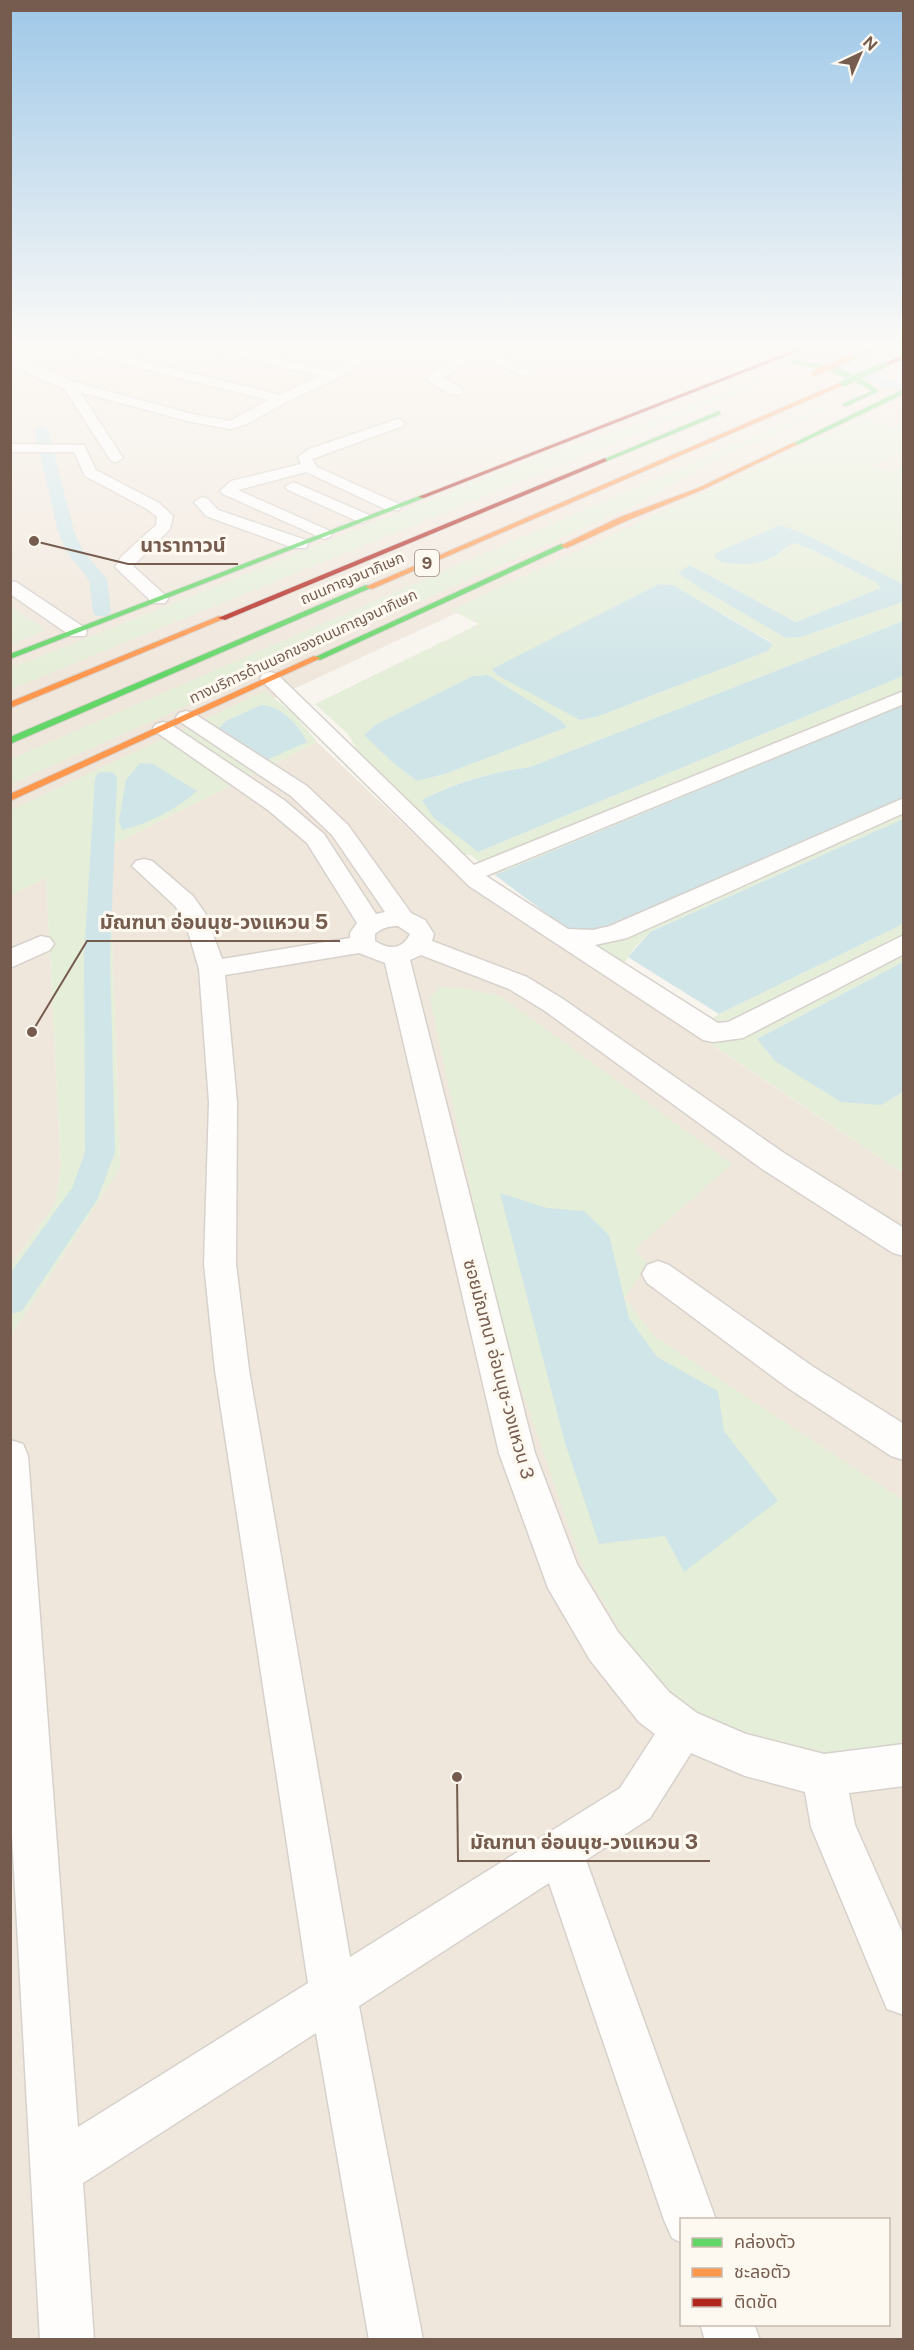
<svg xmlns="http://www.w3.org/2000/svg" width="914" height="2350" font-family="'Public Sans','Noto Sans Thai',sans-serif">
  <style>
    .residential { fill: #f0e7dc; fill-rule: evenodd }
    .green { fill: #e5eed9; fill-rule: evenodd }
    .water { fill: #d0e5e8 }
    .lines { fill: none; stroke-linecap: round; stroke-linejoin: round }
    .canal { fill: #d0e5e8; fill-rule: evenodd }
    .street-casing { stroke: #d7d1cc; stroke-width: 3 }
    .fast-casing { stroke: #d8d1cb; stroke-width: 2 }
    .slow-casing { stroke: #d8d1cb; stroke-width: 2 }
    .jam-casing { stroke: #d8d1cb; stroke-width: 2 }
    .street { fill: #fefdfc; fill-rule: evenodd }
    .fast { fill: #63d668; fill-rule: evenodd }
    .slow { fill: #ff974d; fill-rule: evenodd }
    .jam { fill: #b3261e; fill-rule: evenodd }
    .fast-bridge-casing { stroke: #d9d1cb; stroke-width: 8; stroke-linecap: butt }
    .slow-bridge-casing { stroke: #d9d1cb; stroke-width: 8; stroke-linecap: butt }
    .fast-bridge { stroke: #63d668; stroke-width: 6 }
    .slow-bridge { stroke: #ff974d; stroke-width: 6 }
    .labels { text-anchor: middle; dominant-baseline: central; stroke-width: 6; stroke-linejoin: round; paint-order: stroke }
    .far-street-label { font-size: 15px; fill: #755c4e; stroke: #fef9f0 }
    .shield { fill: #fef9f0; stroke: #9e8b7f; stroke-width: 1.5 }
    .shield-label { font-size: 16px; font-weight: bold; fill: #755c4e }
    .street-label { font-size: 18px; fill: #755c4e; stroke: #fef9f0 }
    .leader { fill: none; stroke: #755c4e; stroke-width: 2 }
    .callout-dot { fill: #755c4e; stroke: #fef9f0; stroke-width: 2 }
    .callout-label { font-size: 20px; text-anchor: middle; font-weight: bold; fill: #755c4e; stroke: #fef9f0; stroke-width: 6; stroke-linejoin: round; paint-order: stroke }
  </style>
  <rect width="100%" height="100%" fill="#f8f4ee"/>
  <g class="residential">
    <polygon points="10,348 903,348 903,430 868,421 11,821"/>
    <polygon points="903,448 903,466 892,472 872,466"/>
    <path d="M317 742 454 872 903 1173V2339L11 2340V1335L120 1168 110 878 112 845ZM682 2220H888V2324H682Z"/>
    <polygon points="46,877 61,1169 55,1204 11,1266 11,895"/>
  </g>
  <g class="green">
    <polygon points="752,381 760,384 11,689 11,668 546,454 663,416"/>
    <polygon points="821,407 828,409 723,457 635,505 11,784 11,759"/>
    <path d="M861 419 903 430V448L873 466 892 472 903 466V584L805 534 780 525 776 556 793 543 813 550 877 583 881 588 796 622 691 565 679 573 697 586 787 638 801 637 903 602V621L530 767C494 772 454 781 423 800L478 852 903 676V705L495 875 471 855 459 854 357 750 348 734 315 704 479 624 451 610ZM659 584 673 585 773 643 768 651 596 717 580 720 493 669ZM488 675 559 719 566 727 445 774 417 781 392 762 365 735 375 725 473 676Z"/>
    <polygon points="11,607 46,630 11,644"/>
    <polygon points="265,691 294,714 317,742 112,845 110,878 120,1168 11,1335 11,1266 55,1204 61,1168 46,878 11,895 11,810"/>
    <polygon points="903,797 903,819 650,932 635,947 621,968 567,929 662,904"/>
    <polygon points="903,924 903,962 757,1039 881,1105 903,1092 903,1173 701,1037 711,1019 719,1014"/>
    <polygon points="439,987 463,988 500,996 732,1164 635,1249 647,1264 625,1298 654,1336 903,1500 903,1774 849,1796 732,1769 651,1682 583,1568 500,1326 430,999"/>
  </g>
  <g class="water">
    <path d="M780 525 805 534 903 584V602L801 637 786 638 697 586 678 573 690 565 796 622 881 588 877 583 813 550 794 543C787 546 783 550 778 554 763 565 733 567 717 560L714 555 718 552Z"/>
    <polygon points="659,584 673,585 773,644 768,651 596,717 580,720 497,675 492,669"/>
    <path d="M903 621V676L478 852 433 817 422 800C456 782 493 772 530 767Z"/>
    <polygon points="488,675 559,719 567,727 445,774 417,781 392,762 364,735 375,725 473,676"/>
    <path d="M261 705C280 705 299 725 307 742L264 761 217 730 226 721Z"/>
    <polygon points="903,705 903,797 662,904 590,932 567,929 495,875"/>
    <path d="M140 763 153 764 197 791C175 810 150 823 122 830L119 821 126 780Z"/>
    <polygon points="903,819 903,924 719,1014 628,957 650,932"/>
    <polygon points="903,962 903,1092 881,1105 841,1102 775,1061 757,1039"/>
    <polygon points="500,1193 547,1208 584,1211 609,1235 629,1318 657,1357 718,1391 724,1431 778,1501 684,1572 665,1536 599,1544 565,1443"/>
  </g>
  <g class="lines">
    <g class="canal">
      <polygon points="781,348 798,348 904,384 904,393 783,351"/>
      <polygon points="41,426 48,430 74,531 83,551 107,579 111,612 108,616 96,616 93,612 89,580 67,552 58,531 34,430"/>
      <polygon points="106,772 114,773 117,778 110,958 115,1152 97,1200 22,1311 10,1314 10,1274 72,1188 85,1152 84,958 95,778 98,773"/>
    </g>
    <defs>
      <g id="street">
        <polygon points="15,348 28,348 22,355 22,359 74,382 192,414 230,421 269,400 71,351 69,348 89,348 280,395 320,376 213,351 211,348 232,348 331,371 370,348 384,348 338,378 286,402 249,423 231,429 191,422 80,392 123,458 116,462 111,461 64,388 33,376 12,364 10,353"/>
        <polygon points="473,348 488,348 487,350 532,372 531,375 521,375 479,355 442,378 461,388 463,391 461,394 451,394 429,382 427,379 430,374"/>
        <polygon points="570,348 586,348 607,359 601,363 597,362"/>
        <polygon points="398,419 405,423 403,426 312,459 317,467 399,504 401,507 399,510 387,510 306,472 238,490 330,531 332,534 330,537 324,539 223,494 220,491 231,481 301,464 298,457 309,449"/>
        <polygon points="10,444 84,445 96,470 159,503 173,516 170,529 133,566 165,595 168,599 165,603 153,603 115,567 121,557 156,525 157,517 147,509 85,476 74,452 10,452"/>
        <polygon points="293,482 369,515 371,518 363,523 357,521 288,490 285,487"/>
        <polygon points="202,497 208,499 218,510 306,540 308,544 306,548 294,548 206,516 194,502"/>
        <polygon points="10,581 16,582 85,628 87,632 85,636 71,636 10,594"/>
        <polygon points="270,672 277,674 474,865 904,691 904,704 486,876 568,929 593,930 610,926 904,798 904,813 627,938 595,945 718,1023 728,1022 904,935 904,954 743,1038 713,1042 703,1040 469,886 263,682 260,678 263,674"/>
        <path d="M186 711 193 713 307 786 348 825 411 913 425 920 434 934 432 941 527 977 563 999 784 1153 904 1228V1256L893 1253 762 1169 545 1011 509 989 421 955 410 960 535 1453 577 1564 618 1632 669 1692 697 1713 746 1734 824 1754 904 1744V1786L849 1793 855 1825 904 1936V2015L887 2009 811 1827 805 1792 745 1776 691 1753 650 1818 586 1860 716 2220H682V2243L672 2238 664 2220 549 1883 359 2006 423 2340H369L316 2033 83 2183 94 2340H40L10 1799V1440L23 1444 28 1456 78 2127 308 1983 215 1370 204 1264 209 1102 199 969 184 918 175 906 132 866 136 861 144 859 152 861 193 896 205 913 222 959 350 938V933L357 923 307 843 268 810 156 732 153 728 156 724 163 722 170 724 284 800 324 834 376 914 385 912 332 835 291 796 179 721 176 717 179 713ZM398 926 410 934C402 950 389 950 375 941V934C382 928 388 926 398 926ZM359 953 385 963 499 1453 548 1588 590 1660 639 1722 655 1734 620 1788 350 1957 249 1370 236 1264 237 1102 225 975Z"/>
        <polygon points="41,936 50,938 54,944 50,950 10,968 10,949"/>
        <polygon points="658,1261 669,1265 812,1366 904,1424 904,1460 891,1456 788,1388 647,1283 642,1274 647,1265"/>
        <polygon points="700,2324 754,2324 760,2340 705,2340"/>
      </g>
      <g id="fast">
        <polygon points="872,348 879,348 853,359 848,358"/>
        <path d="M793 361C822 361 857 372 879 391L847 406H843V404L872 391C846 375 820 367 791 364Z"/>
        <polygon points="904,389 904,394 797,445 792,444"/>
        <polygon points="719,411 721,414 607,461 602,460"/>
        <polygon points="422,495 424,496 424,498 10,659 10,654"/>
        <polygon points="561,544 568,546 320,660 313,658"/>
        <polygon points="366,585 373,587 10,744 10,737"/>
      </g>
      <g id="slow">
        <polygon points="844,381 846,384 372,589 365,587"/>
        <polygon points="793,443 798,444 702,490 626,521 567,548 560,546 620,517 698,488"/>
        <polygon points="219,616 226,618 10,708 10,702"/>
        <polygon points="314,656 321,658 10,801 10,794"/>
      </g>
      <g id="jam">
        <polygon points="799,348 807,348 424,498 418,497"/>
        <polygon points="904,355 904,359 886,366 881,365"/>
        <polygon points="605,458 607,461 225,620 218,618"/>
      </g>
    </defs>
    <use href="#street" class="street-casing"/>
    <use href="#fast" class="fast-casing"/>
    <use href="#slow" class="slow-casing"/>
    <use href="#jam" class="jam-casing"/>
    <use href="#street" class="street"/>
    <use href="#fast" class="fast"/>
    <use href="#slow" class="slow"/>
    <use href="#jam" class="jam"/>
    <defs>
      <polyline id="fast-bridge" points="844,383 884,365"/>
      <polyline id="slow-bridge" points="814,373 851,358"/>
    </defs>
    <use href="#fast-bridge" class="fast-bridge-casing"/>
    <use href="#slow-bridge" class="slow-bridge-casing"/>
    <use href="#fast-bridge" class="fast-bridge"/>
    <use href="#slow-bridge" class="slow-bridge"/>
  </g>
  <linearGradient id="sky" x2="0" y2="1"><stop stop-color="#9ec8e8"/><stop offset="0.51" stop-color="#fcfaf7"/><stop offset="1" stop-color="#fcfaf7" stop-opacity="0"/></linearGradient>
  <rect width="914" height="677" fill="url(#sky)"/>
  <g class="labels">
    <g class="far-street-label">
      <text transform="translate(352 578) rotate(-23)">ถนนกาญจนาภิเษก</text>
      <text transform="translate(303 646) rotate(-25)">ทางบริการด้านนอกของถนนกาญจนาภิเษก</text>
    </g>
    <rect class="shield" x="415" y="550" width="24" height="26" rx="4.5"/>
    <g class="shield-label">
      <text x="427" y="563">9</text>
    </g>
    <g class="street-label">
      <text transform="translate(499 1369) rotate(75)">ซอยมัณฑนา อ่อนนุช-วงแหวน 3</text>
    </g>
  </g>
  <path class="leader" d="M34 541L128 564H238M32 1032L87 941H340M457 1777L458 1861H710"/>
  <g class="callout-dot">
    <circle cx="34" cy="541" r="6"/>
    <circle cx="32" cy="1032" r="6"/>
    <circle cx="457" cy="1777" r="6"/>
  </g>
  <g class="callout-label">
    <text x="183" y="552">นาราทาวน์</text>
    <text x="214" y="929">มัณฑนา อ่อนนุช-วงแหวน 5</text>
    <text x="584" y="1849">มัณฑนา อ่อนนุช-วงแหวน 3</text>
  </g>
  <rect width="914" height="2350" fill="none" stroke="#755c4e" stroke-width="24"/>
  <rect x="680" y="2218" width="210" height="108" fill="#fef9f0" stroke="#c7baaf" stroke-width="1.5"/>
  <rect x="692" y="2238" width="30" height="9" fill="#63d668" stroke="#c7baaf" stroke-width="1.5"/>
  <text x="734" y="2248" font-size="18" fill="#755c4e">คล่องตัว</text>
  <rect x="692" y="2268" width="30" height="9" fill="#ff974d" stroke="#c7baaf" stroke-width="1.5"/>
  <text x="734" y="2278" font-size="18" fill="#755c4e">ชะลอตัว</text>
  <rect x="692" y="2298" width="30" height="9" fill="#b3261e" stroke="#c7baaf" stroke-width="1.5"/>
  <text x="734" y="2308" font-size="18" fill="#755c4e">ติดขัด</text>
  <g transform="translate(860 54) rotate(44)" stroke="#fef9f0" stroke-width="4.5" paint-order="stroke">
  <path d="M0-4.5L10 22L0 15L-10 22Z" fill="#755c4e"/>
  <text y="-9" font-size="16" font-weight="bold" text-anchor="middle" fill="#755c4e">N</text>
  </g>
</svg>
